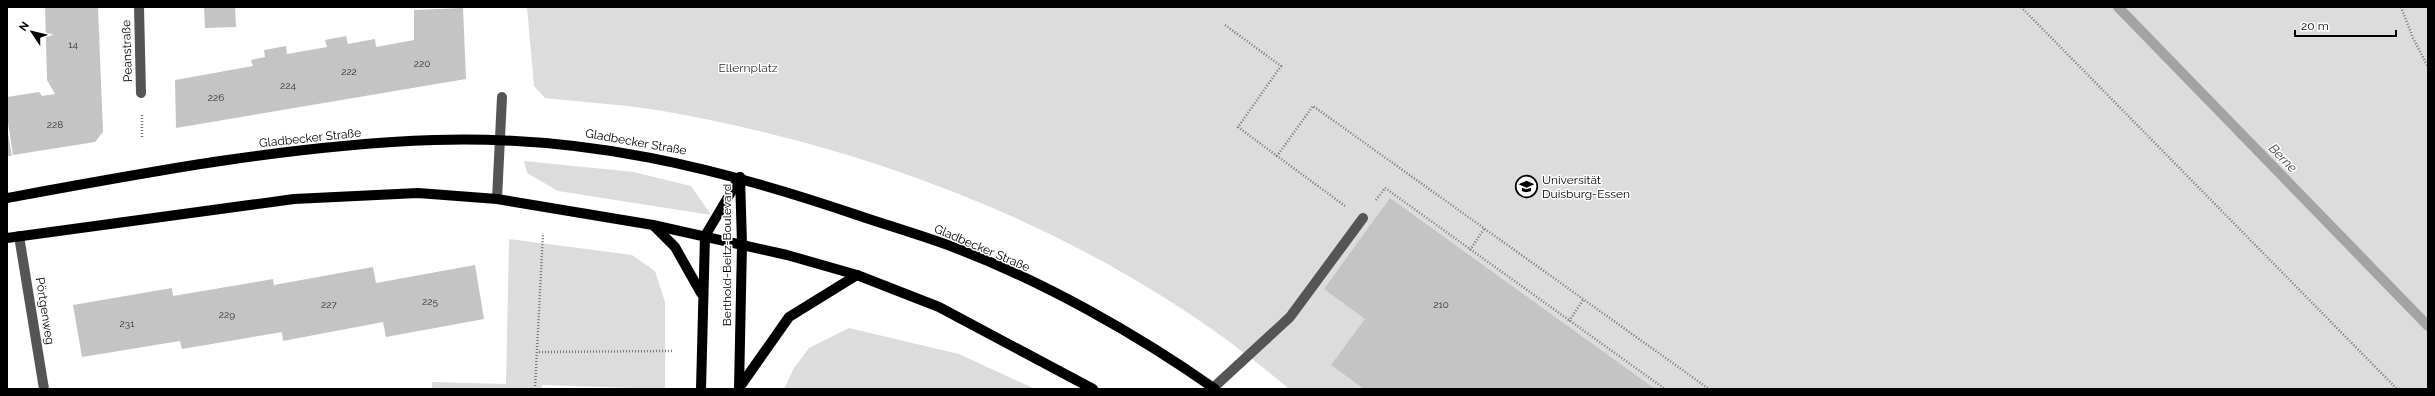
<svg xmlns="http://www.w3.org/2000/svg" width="2435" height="396" font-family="Raleway,sans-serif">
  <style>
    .green { fill: #dcdcdc }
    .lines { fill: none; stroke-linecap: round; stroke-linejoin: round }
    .stream { stroke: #a3a3a3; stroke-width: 10 }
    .building { fill: #c4c4c4 }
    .path { stroke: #777; stroke-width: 2.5; stroke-dasharray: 1 2; stroke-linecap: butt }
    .minor { stroke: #555; stroke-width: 10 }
    .major { stroke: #000; stroke-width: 10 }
    .labels { text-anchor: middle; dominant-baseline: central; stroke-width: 3; stroke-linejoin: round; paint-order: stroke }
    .number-label { font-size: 10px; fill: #313131 }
    .street-label { font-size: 12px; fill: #000; stroke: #fff }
    .park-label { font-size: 12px; fill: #333; stroke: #fff }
    .poi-label { font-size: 12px; fill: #000; stroke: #fff; text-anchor: start }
    .water-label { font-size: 13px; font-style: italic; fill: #444; stroke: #fff }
  </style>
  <rect width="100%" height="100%" fill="#fff"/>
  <g class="green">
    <path d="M527 7H2428V389H1289C1118 243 899 155 679 114 635 105 590 103 545 98L534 86Z"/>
    <polygon points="524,161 634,172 691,186 711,215 558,191 527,173"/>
    <polygon points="509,239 632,255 655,271 665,302 665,389 542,385 542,389 432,389 432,382 506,384"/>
    <polygon points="849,328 959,354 1035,389 784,389 794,368 809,348"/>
  </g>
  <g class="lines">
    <polyline class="stream" points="2118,7 2428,326"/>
  </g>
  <g class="building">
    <polygon points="45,7 98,7 103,132 95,142 13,155 7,116 7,97 39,92 42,96 55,94 47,80"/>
    <polygon points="204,7 235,7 236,27 205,28"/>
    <polygon points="463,8 466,79 176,128 175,80 253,66 251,60 265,57 264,50 286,46 287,54 327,47 325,40 346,36 348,44 375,39 376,47 414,40 414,10"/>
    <polygon points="7,128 12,156 7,156"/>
    <polygon points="1390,198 1655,389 1364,389 1331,365 1365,319 1324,289"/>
    <polygon points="475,265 484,319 386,337 383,322 283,341 282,332 182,349 180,341 82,357 73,305 172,288 173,296 273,279 276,299 274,285 373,267 376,283"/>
  </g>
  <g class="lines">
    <g class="path">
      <polyline points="2021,7 2397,389"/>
      <polyline points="2401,7 2413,38 2428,67"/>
      <polyline points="1225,25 1281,66 1238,127 1277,156"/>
      <polyline points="142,115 142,139"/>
      <polyline points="1376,200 1385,188 1665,389"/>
      <polyline points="1345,206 1277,156 1313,106 1709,389"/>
      <polyline points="1470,250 1484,229"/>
      <polyline points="1569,321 1583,300"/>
      <polyline points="539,352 672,351"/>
      <polyline points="535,389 543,233"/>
    </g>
    <g class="minor">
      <polyline points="139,7 141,93"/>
      <polyline points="497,199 502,97"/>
      <polyline points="19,236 44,389"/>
      <polyline points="1213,388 1290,317 1363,218"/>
    </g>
    <g class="major">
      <path d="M7 198C148 172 291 145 434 140 585 135 716 167 857 215 889 226 921 235 953 247 1043 281 1137 334 1215 389"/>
      <polyline points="654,226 675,247 701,293"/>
      <polyline points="7,238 294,199 418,193 497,199 653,225 787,255 857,275 939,307 1093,389"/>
      <polyline points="739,388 789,317 857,275"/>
      <polyline points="701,389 705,236 740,177"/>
      <polyline points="739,389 742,244 740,177"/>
    </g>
  </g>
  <defs>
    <symbol id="university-ring" viewBox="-11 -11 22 22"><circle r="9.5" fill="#fff" stroke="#000" stroke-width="1.5"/><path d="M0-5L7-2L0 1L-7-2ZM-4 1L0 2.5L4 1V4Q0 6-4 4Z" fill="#000"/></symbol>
  </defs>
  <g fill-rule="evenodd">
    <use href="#university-ring" x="1514" y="174" width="25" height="25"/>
  </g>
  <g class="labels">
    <g class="number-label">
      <text x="73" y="44">14</text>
      <text x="422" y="63">220</text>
      <text x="349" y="71">222</text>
      <text x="288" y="85">224</text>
      <text x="216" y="97">226</text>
      <text x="55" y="124">228</text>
      <text x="430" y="301">225</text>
      <text x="329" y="304">227</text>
      <text x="1441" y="304">210</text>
      <text x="227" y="314">229</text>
      <text x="127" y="323">231</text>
    </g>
    <g class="street-label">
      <text transform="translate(127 51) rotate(-92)">Peanstraße</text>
      <text transform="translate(310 138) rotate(-6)">Gladbecker Straße</text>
      <text transform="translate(636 142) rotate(10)">Gladbecker Straße</text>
      <text transform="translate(982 248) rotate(23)">Gladbecker Straße</text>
      <text transform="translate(727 255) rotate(-90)">Berthold-Beitz-Boulevard</text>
      <text transform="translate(45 311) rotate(81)">Pörtgenweg</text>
    </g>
    <g class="park-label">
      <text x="748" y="68">Ellernplatz</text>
    </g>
    <g class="poi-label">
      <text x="1542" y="180">Universität<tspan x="1542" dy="14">Duisburg-Essen</tspan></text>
    </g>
    <g class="water-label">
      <text transform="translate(2283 158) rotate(46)">Berne</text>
    </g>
  </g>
  <rect width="2435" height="396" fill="none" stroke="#000000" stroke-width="16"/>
  <g transform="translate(32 32) rotate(305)" stroke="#ffffff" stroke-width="3" paint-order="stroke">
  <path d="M0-3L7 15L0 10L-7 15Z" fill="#000000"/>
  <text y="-6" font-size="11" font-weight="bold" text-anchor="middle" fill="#000000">N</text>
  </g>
  <path d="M2295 30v6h101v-6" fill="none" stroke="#000000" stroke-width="2"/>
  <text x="2301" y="30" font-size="12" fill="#000000" stroke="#ffffff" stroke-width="3" paint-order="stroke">20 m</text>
</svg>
